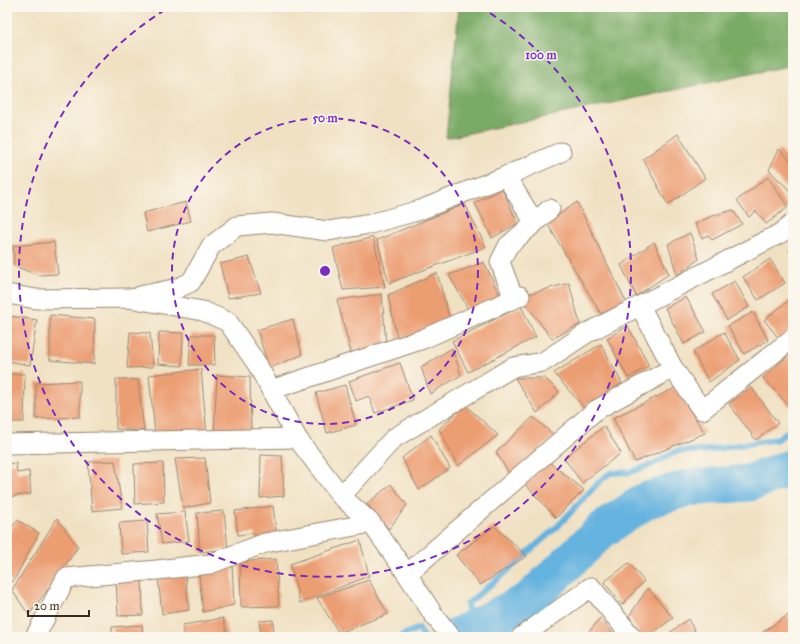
<svg xmlns="http://www.w3.org/2000/svg" width="800" height="644" font-family="'IM FELL Great Primer',serif">
  <style>
    .forest { fill: #7aab66; stroke: #5a6a42 }
    .lines { fill: none; stroke-linecap: round; stroke-linejoin: round }
    .stream { stroke: #65b3df; stroke-width: 6 }
    .river { stroke: #65b3df; stroke-width: 37 }
    .building { fill: #ec9e73 }
    .street-casing { stroke: #968670; stroke-width: 21 }
    .street { stroke: #fff; stroke-width: 19 }
    .ring { fill: none; stroke: #7b2cbf; stroke-width: 2; stroke-dasharray: 7 5 }
    .centre { fill: #7b2cbf; stroke: #fbf7ec; stroke-width: 2 }
    .ring-label { font-size: 12px; text-anchor: middle; font-weight: bold; fill: #7b2cbf; stroke: #fbf7ec; stroke-width: 3; stroke-linejoin: round; paint-order: stroke }
  </style>
  <rect width="100%" height="100%" fill="#fbf7ec"/>
  <filter id="ink" filterUnits="userSpaceOnUse"><feTurbulence type="fractalNoise" baseFrequency=".025" numOctaves="2"/><feDisplacementMap in="SourceGraphic" scale="8" xChannelSelector="R" yChannelSelector="G"/><feConvolveMatrix kernelMatrix="1 2 1 2 8 2 1 2 1" color-interpolation-filters="sRGB"/></filter>
  <filter id="wash" filterUnits="userSpaceOnUse"><feTurbulence type="fractalNoise" baseFrequency=".012" numOctaves="4" result="noise"/><feDisplacementMap in="SourceGraphic" scale="16" xChannelSelector="R" yChannelSelector="G"/><feGaussianBlur stdDeviation="0.9" result="paint"/><feColorMatrix in="noise" values="0 0 0 0 0 0 0 0 0 0 0 0 0 0 0 0 0 1.4 0 .05"/><feComposite in="paint" operator="in"/></filter>
  <g filter="url(#wash)">
    <rect width="100%" height="100%" fill="#f0e1c3"/>
    <polygon class="forest" points="459,7 793,7 793,65 446,138"/>
    <g class="lines">
      <g class="stream">
        <polyline points="472,629 467,604 501,576 558,526 599,482 610,473 631,472 648,466 678,451 703,451 778,439 793,427"/>
        <polyline points="399,637 419,628 424,637"/>
      </g>
      <polyline class="river" points="455,637 529,600 602,530 647,500 688,488 749,483 793,467"/>
    </g>
    <g id="blocks">
      <g class="building">
        <polygon points="678,134 705,178 668,205 643,159"/>
        <polygon points="779,149 791,161 793,160 793,194 769,170"/>
        <polygon points="768,177 788,207 766,224 756,211 749,217 737,200"/>
        <polygon points="502,189 518,223 492,238 475,203"/>
        <polygon points="186,202 191,221 147,232 143,213"/>
        <polygon points="577,202 626,302 601,314 547,223"/>
        <polygon points="465,204 486,247 389,283 377,240"/>
        <polygon points="733,210 742,224 712,240 708,235 702,238 695,224 712,216"/>
        <polygon points="690,233 699,259 677,275 668,244"/>
        <polygon points="373,237 385,287 343,290 333,248"/>
        <polygon points="54,242 58,274 38,275 14,266 13,246"/>
        <polygon points="654,242 669,274 636,296 621,265"/>
        <polygon points="793,248 793,257 789,251"/>
        <polygon points="249,257 261,293 228,298 220,264"/>
        <polygon points="770,259 785,283 758,300 743,277"/>
        <polygon points="484,262 501,298 468,309 449,275"/>
        <polygon points="437,273 450,320 399,347 388,295"/>
        <polygon points="735,281 749,307 727,320 712,294"/>
        <polygon points="569,283 580,324 552,339 520,296"/>
        <polygon points="382,294 386,345 352,356 337,300"/>
        <polygon points="686,297 706,332 684,344 665,308"/>
        <polygon points="793,297 793,329 780,340 764,320"/>
        <polygon points="521,306 536,337 468,372 452,341"/>
        <polygon points="753,312 768,340 744,354 728,326"/>
        <polygon points="50,315 95,319 94,364 50,360"/>
        <polygon points="10,316 37,320 30,365 7,361 7,333"/>
        <polygon points="293,319 302,355 269,368 257,330"/>
        <polygon points="628,326 649,366 628,378 607,338"/>
        <polygon points="130,332 150,333 153,367 127,368"/>
        <polygon points="159,332 183,333 182,366 158,364"/>
        <polygon points="724,332 740,360 709,382 693,352"/>
        <polygon points="191,335 214,335 215,365 189,365"/>
        <polygon points="601,344 622,383 585,409 554,373"/>
        <polygon points="452,348 461,375 430,394 421,367"/>
        <polygon points="793,351 793,404 790,407 763,378"/>
        <polygon points="400,363 413,400 375,413 369,396 356,401 349,381"/>
        <polygon points="201,369 207,436 155,433 149,375"/>
        <polygon points="7,374 25,374 24,422 7,422"/>
        <polygon points="217,375 250,377 251,430 214,432"/>
        <polygon points="515,378 545,378 559,392 537,413"/>
        <polygon points="116,379 138,380 144,431 116,429"/>
        <polygon points="80,381 80,417 36,419 36,383"/>
        <polygon points="345,385 356,425 327,433 316,393"/>
        <polygon points="751,387 778,423 756,440 729,404"/>
        <polygon points="675,388 705,433 635,462 613,418"/>
        <polygon points="465,405 498,435 458,466 439,429"/>
        <polygon points="533,417 555,436 510,475 496,452"/>
        <polygon points="604,426 621,453 582,483 564,458"/>
        <polygon points="431,435 450,468 419,490 402,458"/>
        <polygon points="261,455 282,456 284,496 260,498"/>
        <polygon points="205,458 210,503 183,508 175,459"/>
        <polygon points="115,461 122,508 92,511 88,462"/>
        <polygon points="549,462 584,490 556,518 525,484"/>
        <polygon points="16,463 17,473 29,471 31,494 7,497 7,464"/>
        <polygon points="163,463 164,502 135,504 134,464"/>
        <polygon points="391,484 407,505 389,529 367,504"/>
        <polygon points="273,506 277,538 255,541 255,533 238,535 235,511"/>
        <polygon points="224,511 228,549 200,552 197,513"/>
        <polygon points="185,512 189,541 162,544 157,514"/>
        <polygon points="57,518 78,547 29,615 12,590"/>
        <polygon points="17,520 39,533 13,582 7,579 7,536"/>
        <polygon points="147,521 149,552 121,554 119,523"/>
        <polygon points="494,526 527,556 480,585 456,555"/>
        <polygon points="360,540 369,576 300,603 290,564"/>
        <polygon points="276,559 279,606 241,607 240,562"/>
        <polygon points="232,563 234,605 203,612 198,566"/>
        <polygon points="629,563 644,581 622,605 604,582"/>
        <polygon points="185,572 189,610 162,614 158,577"/>
        <polygon points="142,578 143,615 118,616 116,580"/>
        <polygon points="369,580 388,614 339,633 317,598"/>
        <polygon points="648,588 673,618 647,637 641,637 629,616"/>
        <polygon points="788,615 793,624 793,637 767,637 763,632"/>
        <polygon points="223,618 228,637 183,637 183,625"/>
        <polygon points="600,618 615,637 587,637 586,636"/>
        <polygon points="688,619 698,637 664,637"/>
        <polygon points="273,620 274,637 261,637 259,621"/>
        <polygon points="142,625 143,637 112,637 112,627"/>
      </g>
    </g>
  </g>
  <g filter="url(#ink)">
    <use href="#blocks" fill-opacity="0" stroke="#968670" stroke-width="1"/>
    <g class="lines">
      <defs>
        <g id="street">
          <polyline points="506,176 534,222"/>
          <polyline points="7,294 36,299 129,298 203,311 228,322 257,364 297,438 341,496 371,523 407,574 433,614 451,637"/>
          <polyline points="140,296 178,288 191,282 211,246 237,226 272,223 328,231 370,224 420,210 506,176 561,152"/>
          <polyline points="514,299 500,262 508,246 550,209"/>
          <polyline points="640,306 673,368 702,410 793,338"/>
          <polyline points="271,390 423,339 520,296"/>
          <polyline points="7,444 297,438"/>
          <polyline points="341,496 394,438 513,367 543,362 587,333 781,233 793,223"/>
          <polyline points="407,574 596,410 673,368"/>
          <polyline points="35,637 66,578 157,570 210,564 265,543 371,523"/>
          <polyline points="521,637 591,587 632,637"/>
        </g>
      </defs>
      <use href="#street" class="street-casing"/>
      <use href="#street" class="street"/>
    </g>
  </g>
  <g class="ring">
    <circle cx="325" cy="271" r="153"/>
    <path d="M480 7A306 306 0 1 1 170 7"/>
  </g>
  <circle cx="325" cy="271" r="6" class="centre"/>
  <g class="ring-label">
    <text x="541" y="59">100 m</text>
    <text x="325" y="122">50 m</text>
  </g>
  <rect width="800" height="644" fill="none" stroke="#fbf7ec" stroke-width="24"/>
  <path d="M28 610v6h61v-6" fill="none" stroke="#3b2a1e" stroke-width="2"/>
  <text x="34" y="610" font-size="12" fill="#3b2a1e" stroke="#fbf7ec" stroke-width="3" paint-order="stroke">20 m</text>
</svg>
